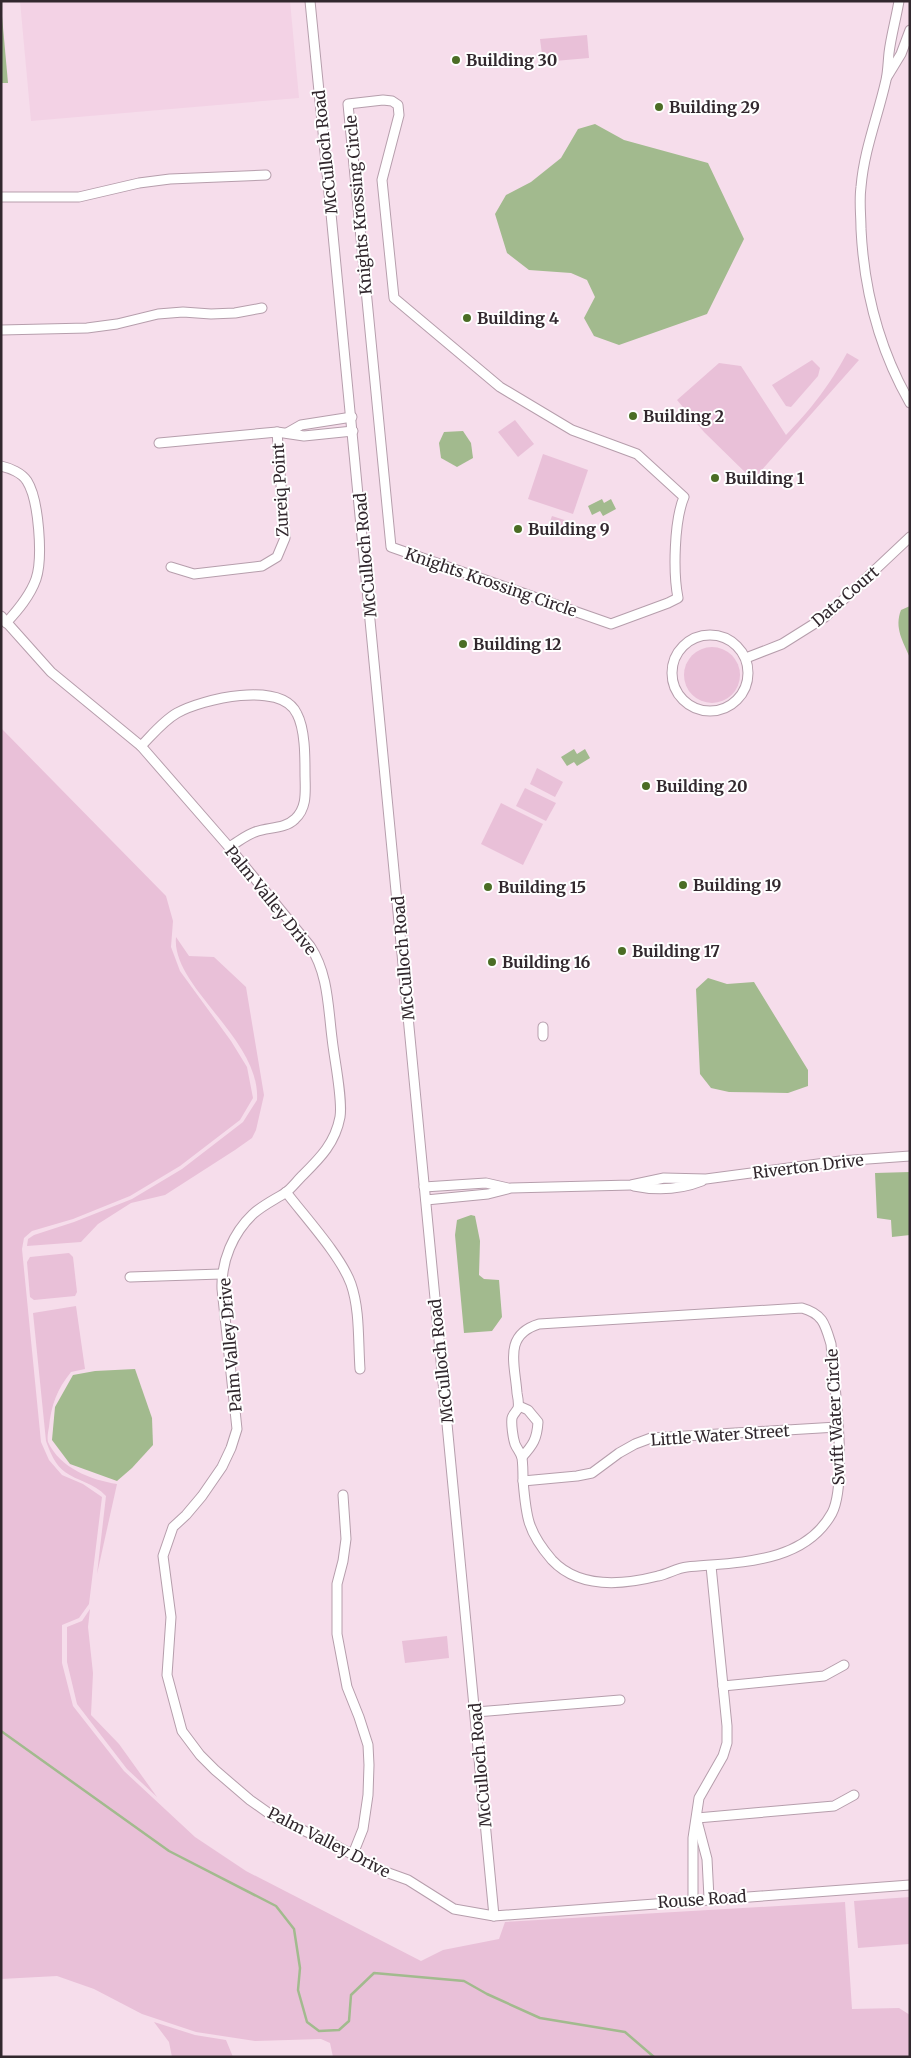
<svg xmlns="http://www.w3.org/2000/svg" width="911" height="2058" font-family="Merriweather,serif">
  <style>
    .built { fill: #f3d2e5 }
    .green { fill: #e9c0d8 }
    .water { fill: #a2ba8e }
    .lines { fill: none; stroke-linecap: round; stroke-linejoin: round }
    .stream { stroke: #a2ba8e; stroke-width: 2.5 }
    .minor-casing { stroke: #b69eac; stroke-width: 11 }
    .minor { stroke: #fff; stroke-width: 9 }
    .poi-dot { fill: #4b6d25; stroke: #fff; stroke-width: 2 }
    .labels { text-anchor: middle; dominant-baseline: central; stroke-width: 4; stroke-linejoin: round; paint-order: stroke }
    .poi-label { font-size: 16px; font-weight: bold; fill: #32282e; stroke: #fff; text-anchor: start }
    .street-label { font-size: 16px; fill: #32282e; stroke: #fff }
  </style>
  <rect width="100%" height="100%" fill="#f6ddeb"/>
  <polygon class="built" points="20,1 290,1 299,98 31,121"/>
  <g class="green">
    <polygon points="587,35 589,58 543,62 540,39"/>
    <path d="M847 353 859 360 753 480 704 432 677 400 719 363 741 366 786 435C812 408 829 386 847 353Z"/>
    <polygon points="812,360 820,368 818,376 791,407 786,406 772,385"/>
    <polygon points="515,420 534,444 518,457 498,432"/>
    <polygon points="543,454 588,470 573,514 528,499"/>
    <polygon points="552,516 574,523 570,534 548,527"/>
    <circle cx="712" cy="675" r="28"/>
    <polygon points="1,728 166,896 173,921 171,947 180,971 231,1041 247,1067 253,1098 240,1120 180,1166 130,1196 73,1219 32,1231 24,1238 22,1249 41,1442 49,1460 62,1475 83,1484 102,1497 89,1604 79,1618 62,1625 62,1663 73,1706 124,1771 195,1837 246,1871 421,1961 443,1950 499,1939 505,1922 845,1902 852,2009 899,2008 910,2015 910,2057 333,2057 330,2043 321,2039 255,2041 196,2032 142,2014 94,1989 57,1976 1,1979"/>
    <polygon points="537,768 563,782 555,797 530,784"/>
    <polygon points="525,788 556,803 546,821 516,806"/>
    <polygon points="501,803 543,824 523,865 481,844"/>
    <path d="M176 937 189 956 214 957 246 987 264 1095 256 1130 252 1138 235 1150 165 1195 131 1203 98 1224 81 1242 27 1246 28 1239 34 1235 74 1222 132 1199 182 1169 243 1122 257 1100C261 1039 171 987 176 937Z"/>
    <polygon points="69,1253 73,1257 77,1292 75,1296 34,1300 30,1297 27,1262 30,1257"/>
    <path d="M76 1306 85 1369 71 1372C57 1389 51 1406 49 1427 48 1432 47 1438 48 1442 60 1468 91 1480 117 1484L97 1574 106 1496C94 1483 77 1481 65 1472 55 1465 50 1452 46 1441L33 1313Z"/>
    <polygon points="90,1609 88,1627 93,1673 91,1715 119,1744 157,1797 127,1769 77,1704 67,1662 67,1627 82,1621"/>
    <polygon points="447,1636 449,1658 405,1663 402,1641"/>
    <polygon points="910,1897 910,1947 909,1944 858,1948 854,1901"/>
    <polygon points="154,2022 195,2035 226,2040 233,2057 172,2057 169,2042"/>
  </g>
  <g class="water">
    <polygon points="1,5 8,83 1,83"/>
    <polygon points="595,124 624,140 708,163 744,239 707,314 619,345 594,336 584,318 595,297 587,280 571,273 529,270 507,253 495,214 506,195 531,182 561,158 578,129"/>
    <polygon points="463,431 471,443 473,458 457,467 441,458 439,443 444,432"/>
    <polygon points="602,499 604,503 611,499 616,509 603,516 600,511 592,515 588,506"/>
    <path d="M910 606V658C903 641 894 628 901 610Z"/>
    <polygon points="574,749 577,754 585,749 590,758 577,766 574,762 567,766 561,757"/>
    <polygon points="708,978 727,984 754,982 808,1070 808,1086 788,1093 729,1092 711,1088 700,1074 696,989"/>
    <polygon points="910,1172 910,1235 892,1237 891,1220 877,1218 875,1173"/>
    <polygon points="471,1215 475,1216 480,1241 479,1275 484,1279 499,1280 502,1317 492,1331 464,1333 455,1235 457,1220"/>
    <polygon points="135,1369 152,1418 153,1445 132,1468 117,1481 70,1464 52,1440 55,1407 73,1375 95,1371"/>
  </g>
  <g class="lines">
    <polyline class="stream" points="1,1731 169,1851 276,1906 294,1929 300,1968 298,1990 307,2022 319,2031 339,2030 349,2021 351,1995 374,1973 464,1981 487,1994 540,2018 625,2032 654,2057"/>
    <defs>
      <g id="minor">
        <path d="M310 1C346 360 380 719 414 1079 440 1358 469 1636 494 1916"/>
        <path d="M899 1C896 19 891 36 889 53 888 62 888 71 886 80 878 116 864 150 861 187 859 201 861 215 861 229 864 290 879 349 910 403"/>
        <polyline points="887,77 901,54 910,30"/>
        <path d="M383 100 392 101 398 105 399 115 382 180 394 298 500 387 572 430 637 454 684 497C674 521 673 573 678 598L668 603 611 624 391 547 348 104Z"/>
        <polyline points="1,197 79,197 139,183 170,179 266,175"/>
        <polyline points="1,330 87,328 117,324 158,314 183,312 211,314 235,313 262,308"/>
        <polyline points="287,433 301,425 352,417"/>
        <polyline points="159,443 277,432 304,436 353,431"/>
        <path d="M1 466C10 468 22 473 27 481 39 500 43 558 36 579 30 596 18 610 6 623"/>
        <polyline points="171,567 194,574 262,566 277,557 285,538 277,432"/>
        <path d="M1 616 51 672 141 746 229 847 310 946C328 973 328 1006 332 1038 334 1058 343 1099 340 1117 335 1144 319 1159 301 1177 296 1182 291 1189 285 1193 274 1200 263 1205 253 1214 233 1233 221 1261 222 1289L237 1429 231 1448 222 1467 202 1496 186 1515 173 1527 163 1556 171 1617 167 1675 182 1731 200 1755 215 1770 250 1800 274 1817 331 1843 383 1871 408 1880 454 1909 494 1916 910 1885"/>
        <circle cx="710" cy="673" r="38"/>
        <polyline points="746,658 782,644 825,617 910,537"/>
        <path d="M141 746C152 735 163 721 177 713 202 699 281 680 297 714 305 729 305 756 305 773 305 790 308 807 295 819 285 829 268 827 255 832 246 835 238 842 229 847"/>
        <polyline points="543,1027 543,1036"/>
        <path d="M634 1186C658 1191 679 1190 702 1181"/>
        <polyline points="424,1187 486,1183 508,1188"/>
        <path d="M286 1192C305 1217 341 1256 351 1284 360 1310 358 1341 360 1369"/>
        <polyline points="426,1200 488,1194 511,1188 631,1185 664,1178 706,1179 840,1161 910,1156"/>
        <polyline points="130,1277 221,1274"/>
        <path d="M802 1308C823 1314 825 1324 831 1344 834 1382 848 1482 832 1513 804 1564 738 1562 687 1567 677 1568 668 1574 658 1576 623 1585 579 1589 552 1560 527 1531 526 1516 523 1480 523 1473 523 1465 522 1458 521 1453 517 1449 515 1444 513 1438 511 1424 512 1418 513 1414 517 1411 518 1408 519 1404 518 1398 517 1393 515 1364 503 1335 539 1324Z"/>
        <path d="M519 1406 528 1410 538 1422C537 1439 533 1445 522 1457"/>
        <polyline points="523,1481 577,1476 592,1473 619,1453 635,1444 651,1438 837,1427"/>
        <polyline points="343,1495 346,1539 343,1561 337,1584 337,1634 347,1687 359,1717 368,1745 369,1765 368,1795 363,1829 353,1854"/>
        <polyline points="723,1686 824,1676 844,1665"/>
        <polyline points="476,1712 620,1700"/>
        <polyline points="697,1818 834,1806 854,1795"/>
        <polyline points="697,1821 707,1859 709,1898"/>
        <polyline points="693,1900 693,1838 699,1798 723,1756 727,1743 727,1726 711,1566"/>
      </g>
    </defs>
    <use href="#minor" class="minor-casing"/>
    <use href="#minor" class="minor"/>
  </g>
  <g class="poi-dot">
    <circle cx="456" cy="60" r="5"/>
    <circle cx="659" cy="107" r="5"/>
    <circle cx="467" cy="318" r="5"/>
    <circle cx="633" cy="416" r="5"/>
    <circle cx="715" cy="478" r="5"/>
    <circle cx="518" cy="529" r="5"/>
    <circle cx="463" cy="644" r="5"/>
    <circle cx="646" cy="786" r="5"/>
    <circle cx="683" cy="885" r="5"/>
    <circle cx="488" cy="887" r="5"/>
    <circle cx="622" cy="951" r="5"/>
    <circle cx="492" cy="962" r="5"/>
  </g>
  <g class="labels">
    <g class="poi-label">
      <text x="466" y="60">Building 30</text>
      <text x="669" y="107">Building 29</text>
      <text x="477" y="318">Building 4</text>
      <text x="643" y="416">Building 2</text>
      <text x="725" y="478">Building 1</text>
      <text x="528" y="529">Building 9</text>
      <text x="473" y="644">Building 12</text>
      <text x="656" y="786">Building 20</text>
      <text x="693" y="885">Building 19</text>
      <text x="498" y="887">Building 15</text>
      <text x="632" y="951">Building 17</text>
      <text x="502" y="962">Building 16</text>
    </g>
    <g class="street-label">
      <text transform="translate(325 152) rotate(-96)">McCulloch Road</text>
      <text transform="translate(358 205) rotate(-95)">Knights Krossing Circle</text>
      <text transform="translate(280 490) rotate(-93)">Zureiq Point</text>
      <text transform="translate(365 555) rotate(-95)">McCulloch Road</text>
      <text transform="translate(491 582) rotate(19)">Knights Krossing Circle</text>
      <text transform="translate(845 596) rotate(-41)">Data Court</text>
      <text transform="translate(271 900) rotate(51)">Palm Valley Drive</text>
      <text transform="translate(403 958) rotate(-95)">McCulloch Road</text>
      <text transform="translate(808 1166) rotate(-7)">Riverton Drive</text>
      <text transform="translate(230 1345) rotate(-95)">Palm Valley Drive</text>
      <text transform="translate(441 1361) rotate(-96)">McCulloch Road</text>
      <text transform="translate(835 1417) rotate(-93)">Swift Water Circle</text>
      <text transform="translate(720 1435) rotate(-4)">Little Water Street</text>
      <text transform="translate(480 1765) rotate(-95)">McCulloch Road</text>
      <text transform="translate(329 1842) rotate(27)">Palm Valley Drive</text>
      <text transform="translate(702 1899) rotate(-4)">Rouse Road</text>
    </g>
  </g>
  <rect width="911" height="2058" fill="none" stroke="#32282e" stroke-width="5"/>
</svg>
